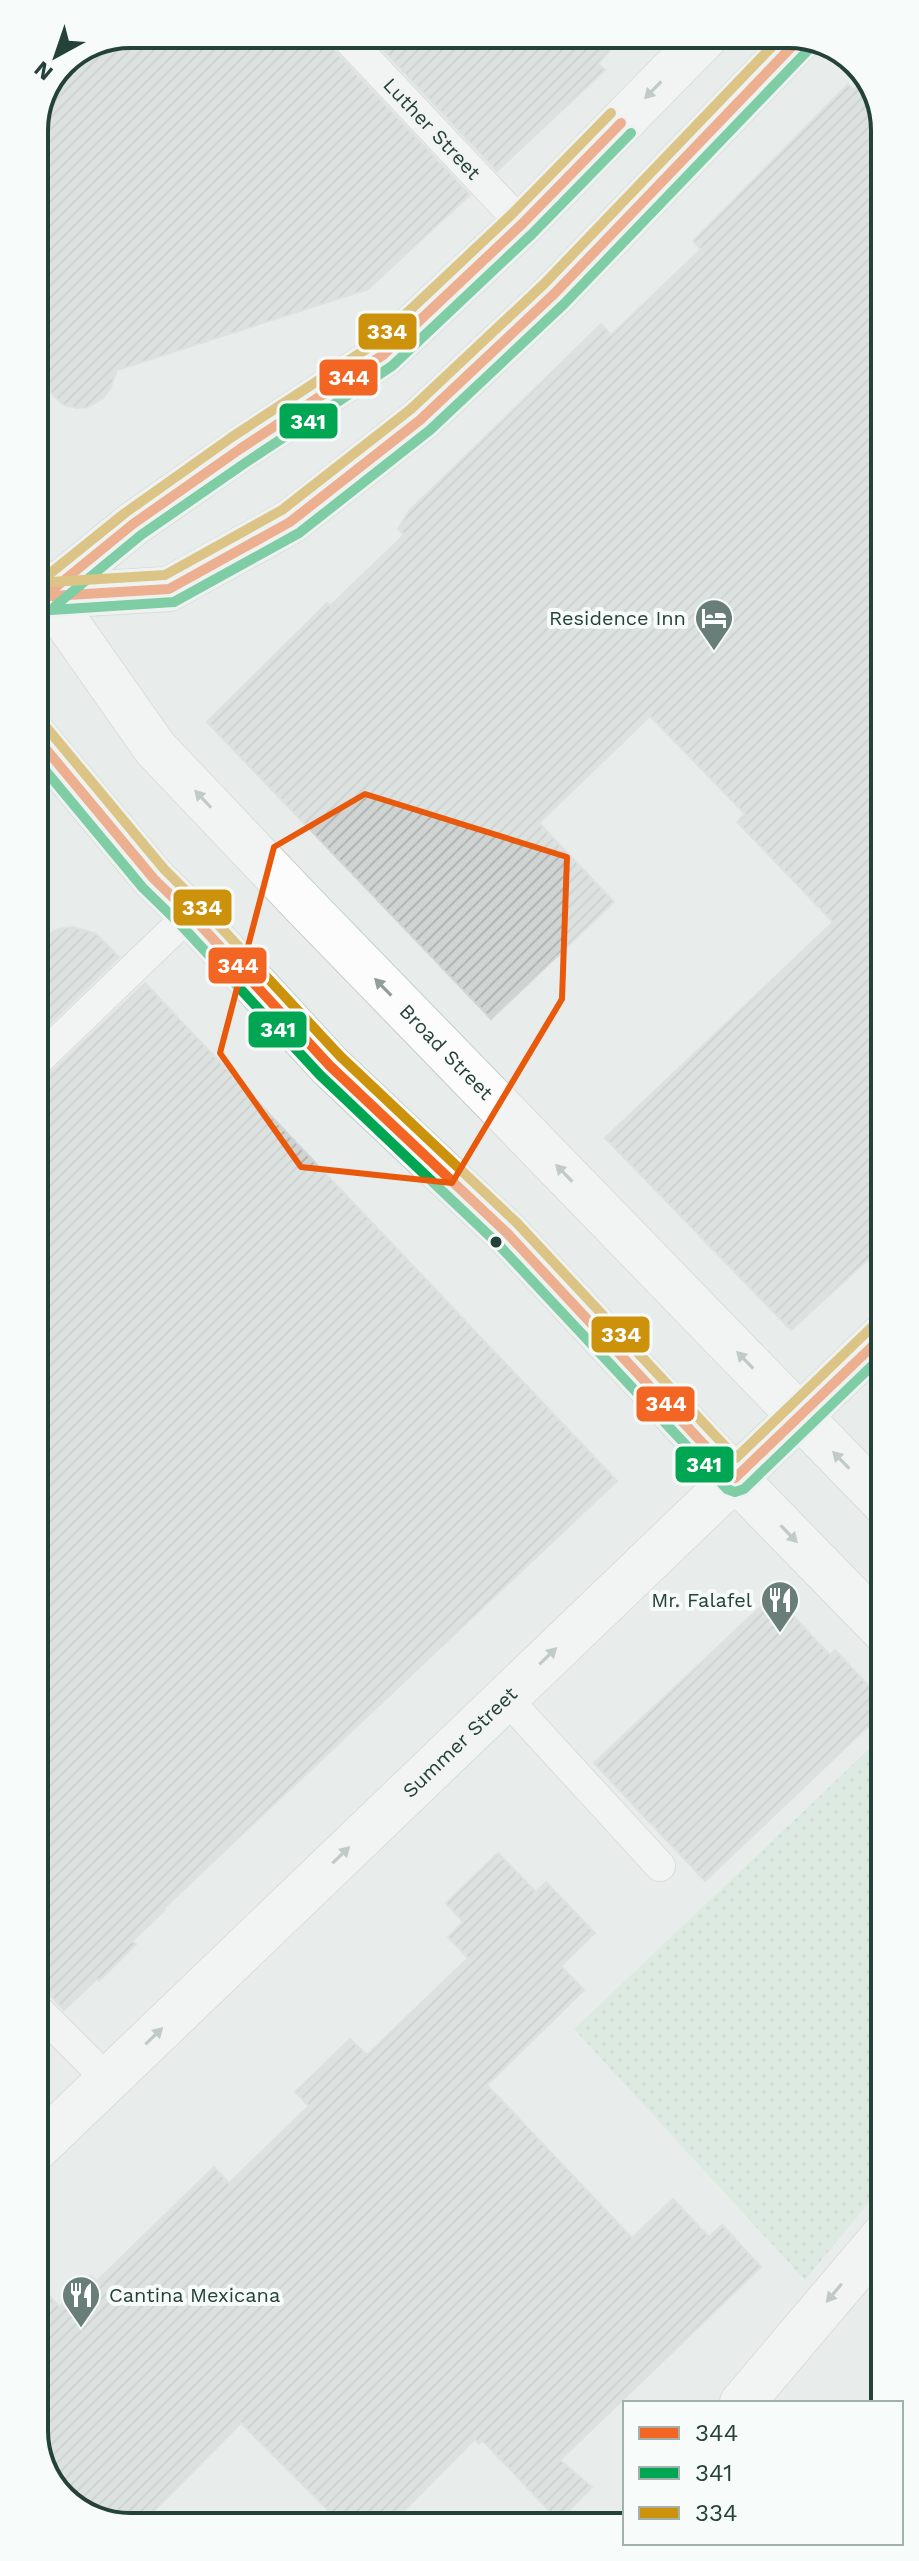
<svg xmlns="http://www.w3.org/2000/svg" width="919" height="2561" font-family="'Work Sans',sans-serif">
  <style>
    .grass { fill: url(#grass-dots) }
    .building { fill: url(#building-hatch); stroke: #d1d6d4; stroke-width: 2 }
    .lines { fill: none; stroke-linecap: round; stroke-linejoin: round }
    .lane-casing { stroke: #c5cac8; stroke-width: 32 }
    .street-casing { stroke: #c5cac8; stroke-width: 46 }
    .secondary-casing { stroke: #c3cbc8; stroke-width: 46 }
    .lane { stroke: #fcfcfc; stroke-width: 30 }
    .street { stroke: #fcfcfc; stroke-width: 44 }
    .secondary { stroke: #fcfcfc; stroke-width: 44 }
    .bus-1-casing { stroke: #f7fbf9; stroke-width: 16 }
    .bus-2-casing { stroke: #f7fbf9; stroke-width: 16 }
    .bus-3-casing { stroke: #f7fbf9; stroke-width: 16 }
    .bus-1 { stroke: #f26522; stroke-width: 10 }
    .bus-2 { stroke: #00a651; stroke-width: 10 }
    .bus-3 { stroke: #cd920c; stroke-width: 10 }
    .oneway { fill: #909f9b }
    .marked { fill: none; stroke: #e8590c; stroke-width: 6; stroke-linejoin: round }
    .bus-dot { fill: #24423a; stroke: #f7fbf9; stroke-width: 3 }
    .labels { text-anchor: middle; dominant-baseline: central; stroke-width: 8; stroke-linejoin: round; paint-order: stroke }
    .street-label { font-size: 20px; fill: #24423a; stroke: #f7fbf9 }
    .poi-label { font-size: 20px; fill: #24423a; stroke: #f7fbf9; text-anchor: end }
    .rim { fill: none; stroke: #24423a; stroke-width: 4 }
    .line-badge { stroke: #f7fbf9; stroke-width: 3 }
    .badge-label { font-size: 22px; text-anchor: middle; font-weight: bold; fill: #fff }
  </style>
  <defs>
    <pattern id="grass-dots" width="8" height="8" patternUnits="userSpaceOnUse" patternTransform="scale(2)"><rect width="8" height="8" fill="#d1e6d8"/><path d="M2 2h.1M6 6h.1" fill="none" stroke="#b3c6ba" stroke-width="1.8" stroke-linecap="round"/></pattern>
    <pattern id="building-hatch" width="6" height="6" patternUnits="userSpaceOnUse" patternTransform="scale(2)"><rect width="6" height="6" fill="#cfd4d2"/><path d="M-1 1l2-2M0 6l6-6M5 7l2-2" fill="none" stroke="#b2b7b5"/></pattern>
  </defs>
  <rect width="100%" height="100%" fill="#e8edeb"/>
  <polygon class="grass" points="884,1735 885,2183 805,2280 574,2029"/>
  <g class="building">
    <polygon points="130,34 326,34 330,46 470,195 368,289 117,370 110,389 103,398 88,407 76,408 62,404 46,388 43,377 45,351 34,341 34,124 63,62"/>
    <polygon points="368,34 624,34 598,64 605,70 497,171"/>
    <polygon points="848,84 854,90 859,84 882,107 883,1246 791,1330 605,1138 833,922 737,822 745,814 650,716 539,823 614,902 491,1019 207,722 327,603 330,606 404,535 398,529 409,511 601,324 611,335 701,249 693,241"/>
    <polygon points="73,927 96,934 119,957 35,1038 35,947 50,933 59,929"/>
    <polygon points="145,983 617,1481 163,1909 165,1910 132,1941 136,1944 99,1981 97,1979 64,2010 37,1981 36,1080 47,1076"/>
    <polygon points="773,1595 830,1655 835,1650 884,1702 884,1711 705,1881 594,1763"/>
    <polygon points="498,1853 536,1892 546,1882 595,1933 561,1966 584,1990 487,2085 632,2238 673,2199 709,2237 722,2225 761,2267 560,2460 592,2487 559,2521 482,2440 479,2444 475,2439 389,2526 344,2526 241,2423 138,2527 124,2527 71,2507 37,2456 37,2283 60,2307 91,2276 97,2281 214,2167 229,2183 309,2106 295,2092 350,2039 367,2055 468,1958 448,1937 463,1922 446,1903"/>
  </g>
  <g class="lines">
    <defs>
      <g id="lane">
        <path id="s1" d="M343 34 522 224"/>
        <polyline points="35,1063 190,914"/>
        <polyline points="505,1697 660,1866"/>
        <polyline points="37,2009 108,2080"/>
      </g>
      <polyline id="street" points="742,2403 885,2234"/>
      <g id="secondary">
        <path id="s2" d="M35 577 155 748 303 904 884 1503"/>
        <polyline points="46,595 133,524 240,449 383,355 522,224 708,34"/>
        <polyline points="35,597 169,589 290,522 420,420 554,294 801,37"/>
        <polyline points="35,736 154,879 190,914 330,1066 507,1233 735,1478 884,1631"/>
        <path id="s3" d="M37 2148 883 1336"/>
      </g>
    </defs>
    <use href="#lane" class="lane-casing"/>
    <use href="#street" class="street-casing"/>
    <use href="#secondary" class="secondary-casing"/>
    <use href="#lane" class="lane"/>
    <use href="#street" class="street"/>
    <use href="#secondary" class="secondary"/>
    <defs>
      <g id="bus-1">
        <polyline points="46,595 133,524 240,449 383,355 522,224 621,123"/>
        <polyline points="35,597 169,589 290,522 420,420 554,294 801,37"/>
        <polyline points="35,736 154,879 190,914 330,1066 507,1233 735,1478 883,1336"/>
      </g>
      <g id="bus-2">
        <polyline points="55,606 141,535 248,461 392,366 532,234 631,133"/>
        <polyline points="36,611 174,602 299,533 430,430 564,304 811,47"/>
        <polyline points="35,758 143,888 180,924 320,1075 497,1243 727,1489 735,1492 744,1489 883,1355"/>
      </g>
      <g id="bus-3">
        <polyline points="35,583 165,575 282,510 411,409 544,284 784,34"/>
        <polyline points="37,584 125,513 232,437 374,344 512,214 611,113"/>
        <polyline points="46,727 164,869 200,905 340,1056 517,1223 736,1458 873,1326"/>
      </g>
    </defs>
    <use href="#bus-1" class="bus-1-casing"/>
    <use href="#bus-2" class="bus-2-casing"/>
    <use href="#bus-3" class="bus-3-casing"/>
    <use href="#bus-1" class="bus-1"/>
    <use href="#bus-2" class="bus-2"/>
    <use href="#bus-3" class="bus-3"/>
  </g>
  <defs><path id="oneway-solid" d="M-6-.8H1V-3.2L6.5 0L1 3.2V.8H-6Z" transform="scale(2)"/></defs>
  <g class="oneway">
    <use href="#oneway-solid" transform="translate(653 90) rotate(134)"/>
    <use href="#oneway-solid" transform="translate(203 799) rotate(-133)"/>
    <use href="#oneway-solid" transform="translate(383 987) rotate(-134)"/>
    <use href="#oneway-solid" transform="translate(564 1173) rotate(-134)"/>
    <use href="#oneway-solid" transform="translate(745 1360) rotate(-134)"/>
    <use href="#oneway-solid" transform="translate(841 1460) rotate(-134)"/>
    <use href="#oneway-solid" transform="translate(789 1534) rotate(46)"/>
    <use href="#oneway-solid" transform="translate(548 1656) rotate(-44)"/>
    <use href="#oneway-solid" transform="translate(341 1855) rotate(-44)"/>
    <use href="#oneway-solid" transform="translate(154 2036) rotate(-44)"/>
    <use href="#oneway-solid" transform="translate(834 2293) rotate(130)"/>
  </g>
  <path d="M0 0H919V2561H0ZM365 794 567 857 562 999 452 1183 301 1167 220 1053 274 847Z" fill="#e8edeb" fill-opacity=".55" fill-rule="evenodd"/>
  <path class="marked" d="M365 794 567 857 562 999 452 1183 301 1167 220 1053 274 847Z"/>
  <defs>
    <symbol id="hotel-pin" viewBox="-11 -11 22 30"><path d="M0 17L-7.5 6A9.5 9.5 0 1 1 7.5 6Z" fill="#697e78" stroke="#f7fbf9"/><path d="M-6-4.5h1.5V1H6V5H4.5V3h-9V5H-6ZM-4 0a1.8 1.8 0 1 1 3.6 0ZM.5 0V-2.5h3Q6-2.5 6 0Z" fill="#fff"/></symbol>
    <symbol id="restaurant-pin" viewBox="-11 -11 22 30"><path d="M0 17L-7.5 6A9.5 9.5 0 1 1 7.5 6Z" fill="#697e78" stroke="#f7fbf9"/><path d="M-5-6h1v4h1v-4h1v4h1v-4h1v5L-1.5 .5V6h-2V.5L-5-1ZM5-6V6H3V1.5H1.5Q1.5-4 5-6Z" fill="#fff"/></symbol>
  </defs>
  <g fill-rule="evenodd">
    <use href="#hotel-pin" x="692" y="596" width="44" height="60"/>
    <use href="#restaurant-pin" x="758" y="1578" width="44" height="60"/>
    <use href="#restaurant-pin" x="59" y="2273" width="44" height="60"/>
  </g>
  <circle class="bus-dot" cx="496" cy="1242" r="7"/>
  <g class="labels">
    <g class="street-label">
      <text stroke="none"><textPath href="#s1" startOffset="130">Luther Street</textPath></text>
      <text stroke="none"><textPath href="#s2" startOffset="630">Broad Street</textPath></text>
      <text stroke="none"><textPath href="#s3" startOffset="586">Summer Street</textPath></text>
    </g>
    <g class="poi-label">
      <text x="686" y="618">Residence Inn</text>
      <text x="752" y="1600">Mr. Falafel</text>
      <text x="109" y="2295" text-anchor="start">Cantina Mexicana</text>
    </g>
  </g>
  <path d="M0 0H919V2561H0ZM130 48H789A82 82 0 0 1 871 130V2431A82 82 0 0 1 789 2513H130A82 82 0 0 1 48 2431V130A82 82 0 0 1 130 48Z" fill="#f7fbf9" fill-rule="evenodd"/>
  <path class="rim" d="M130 48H789A82 82 0 0 1 871 130V2431A82 82 0 0 1 789 2513H130A82 82 0 0 1 48 2431V130A82 82 0 0 1 130 48Z"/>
  <g class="line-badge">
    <rect x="357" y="312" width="61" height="39" rx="8" fill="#cd920c"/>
    <rect x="318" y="358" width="61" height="39" rx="8" fill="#f26522"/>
    <rect x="278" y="402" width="61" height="38" rx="8" fill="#00a651"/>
    <rect x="172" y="888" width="61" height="39" rx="8" fill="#cd920c"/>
    <rect x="207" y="946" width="61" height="39" rx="8" fill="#f26522"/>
    <rect x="247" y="1010" width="61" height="39" rx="8" fill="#00a651"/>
    <rect x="590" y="1315" width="61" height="39" rx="8" fill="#cd920c"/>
    <rect x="635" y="1385" width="61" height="38" rx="8" fill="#f26522"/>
    <rect x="674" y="1445" width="61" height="39" rx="8" fill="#00a651"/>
  </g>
  <g class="badge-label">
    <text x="387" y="339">334</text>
    <text x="349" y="385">344</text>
    <text x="308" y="429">341</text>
    <text x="202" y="915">334</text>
    <text x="238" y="973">344</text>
    <text x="278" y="1037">341</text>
    <text x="621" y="1342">334</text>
    <text x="666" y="1411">344</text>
    <text x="704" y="1472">341</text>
  </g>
  <rect x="623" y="2401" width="280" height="144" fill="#f7fbf9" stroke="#a3b1ad" stroke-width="2"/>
  <rect x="639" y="2427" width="40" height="12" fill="#f26522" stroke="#a3b1ad" stroke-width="2"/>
  <text x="695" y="2441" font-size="24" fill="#24423a">344</text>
  <rect x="639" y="2467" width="40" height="12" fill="#00a651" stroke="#a3b1ad" stroke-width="2"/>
  <text x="695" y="2481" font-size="24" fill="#24423a">341</text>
  <rect x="639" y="2507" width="40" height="12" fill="#cd920c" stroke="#a3b1ad" stroke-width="2"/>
  <text x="695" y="2521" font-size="24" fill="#24423a">334</text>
  <g transform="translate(56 56) rotate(220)" stroke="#f7fbf9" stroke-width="6" paint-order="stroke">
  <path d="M0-6L14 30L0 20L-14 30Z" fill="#24423a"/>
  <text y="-12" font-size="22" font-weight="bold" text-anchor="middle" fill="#24423a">N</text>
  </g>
</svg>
